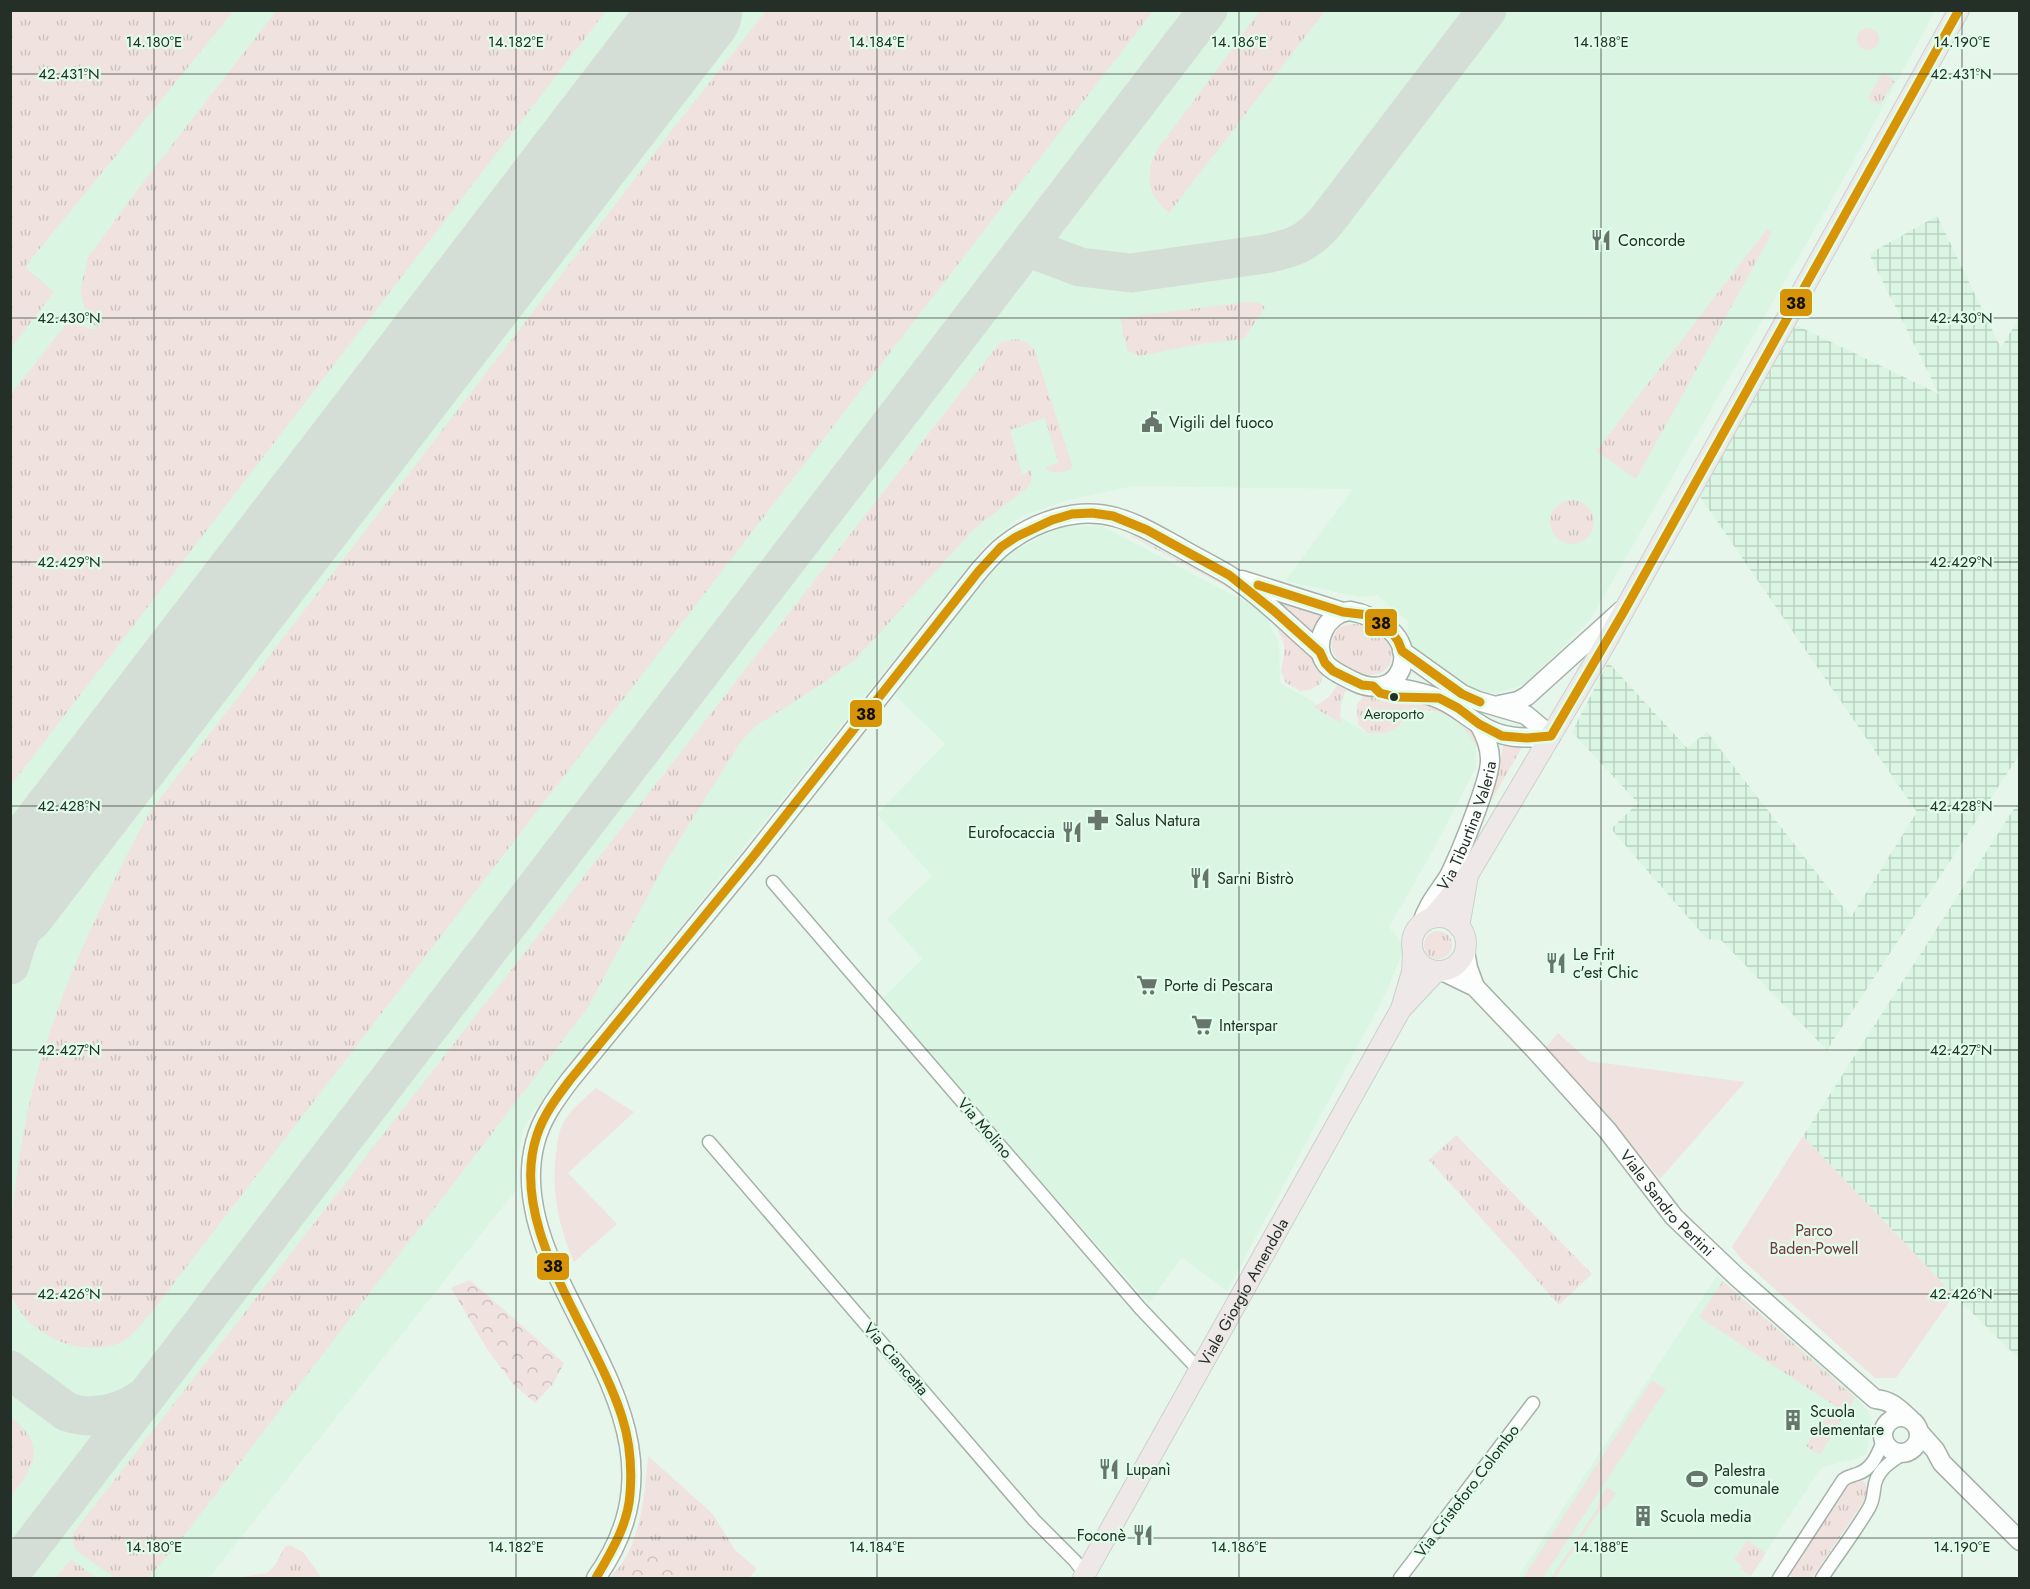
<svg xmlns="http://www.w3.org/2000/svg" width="2030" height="1589" font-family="Jost,sans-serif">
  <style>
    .built { fill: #daf5e2 }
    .industrial { fill: url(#industrial-grid) }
    .grass { fill: url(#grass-tufts) }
    .forest { fill: url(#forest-crowns) }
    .green { fill: #f0e3df }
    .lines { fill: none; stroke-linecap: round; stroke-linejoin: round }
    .taxiway { stroke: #d4ded7; stroke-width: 39 }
    .runway { stroke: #d4ded7; stroke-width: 99 }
    .street-casing { stroke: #a5b1a9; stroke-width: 15 }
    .secondary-casing { stroke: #a5b1a9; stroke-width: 21 }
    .primary-casing { stroke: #cad2cd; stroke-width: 22 }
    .street { stroke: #fbfefc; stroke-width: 12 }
    .secondary { stroke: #fbfefc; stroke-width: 18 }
    .primary { stroke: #eee8e8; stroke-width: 20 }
    .bus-1-casing { stroke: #dffde8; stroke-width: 14 }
    .bus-1 { stroke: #d79406; stroke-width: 9 }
    .ticks { fill: none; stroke: #232f27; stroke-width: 1.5; stroke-opacity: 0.45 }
    .bus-dot { fill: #232f27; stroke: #dffde8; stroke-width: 2 }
    .labels { text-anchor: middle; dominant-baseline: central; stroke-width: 4.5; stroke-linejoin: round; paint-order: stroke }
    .bus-label { font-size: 14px; fill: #232f27; stroke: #dffde8 }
    .poi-label { font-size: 16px; fill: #232f27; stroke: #dffde8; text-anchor: start }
    .street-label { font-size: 16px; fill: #232f27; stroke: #dffde8 }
    .park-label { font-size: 16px; fill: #75353f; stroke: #dffde8 }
    .ticks-label { font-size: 15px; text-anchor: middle; fill: #232f27; stroke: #dffde8; stroke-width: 4.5; stroke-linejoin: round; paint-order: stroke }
    .line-badge { stroke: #dffde8; stroke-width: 2 }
    .pale-badge-label { font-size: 16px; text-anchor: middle; font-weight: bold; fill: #111 }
  </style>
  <defs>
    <pattern id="industrial-grid" width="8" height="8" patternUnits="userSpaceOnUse" patternTransform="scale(1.5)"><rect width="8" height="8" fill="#daf5e2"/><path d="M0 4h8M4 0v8" fill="none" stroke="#bbd2c2"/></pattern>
    <pattern id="grass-tufts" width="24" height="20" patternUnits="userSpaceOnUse" patternTransform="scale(1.5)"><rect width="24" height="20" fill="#f0e3df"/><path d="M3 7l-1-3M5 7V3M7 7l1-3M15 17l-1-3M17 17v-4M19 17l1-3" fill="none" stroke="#cec3bf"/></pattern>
    <pattern id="forest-crowns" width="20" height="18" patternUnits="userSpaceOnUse" patternTransform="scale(1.5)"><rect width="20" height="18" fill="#f0e3df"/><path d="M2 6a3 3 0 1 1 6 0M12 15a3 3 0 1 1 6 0" fill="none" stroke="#cec3bf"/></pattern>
  </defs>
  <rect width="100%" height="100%" fill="#e6f6eb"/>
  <g class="built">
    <polygon points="234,11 1935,11 1852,164 1590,620 1525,684 1498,693 1473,692 1415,650 1407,634 1408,621 1377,595 1359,597 1285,581 1353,489 1132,486 1065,501 1022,516 988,542 534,1110 523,1130 517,1161 516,1190 209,1578 11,1578 10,348 54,292 25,267"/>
    <polygon points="1102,526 1263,611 1279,643 1280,683 1367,733 1379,734 1397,727 1403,720 1413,713 1435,712 1444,714 1462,726 1470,735 1476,747 1476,767 1432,852 1389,927 1401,942 1402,953 1387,991 1227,1291 1182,1257 1149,1303 880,1001 922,959 887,919 932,876 877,814 945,744 892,692 1000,558 1061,527"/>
    <polygon points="1717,1276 1853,1394 1868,1411 1872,1419 1867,1451 1863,1456 1856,1459 1825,1466 1820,1469 1749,1578 1517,1578"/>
  </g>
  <g class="industrial">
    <polygon points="1937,216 2001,348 2019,318 2019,755 1827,1050 1721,940 1707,939 1611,829 1638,803 1572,732 1608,662 1687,748 1707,732 1851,917 1917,812 1699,495 1796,325 1939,394 1869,254"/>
    <polygon points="2019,801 2019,1359 1954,1295 1803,1136"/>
  </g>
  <g class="grass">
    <path d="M277 10 606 11 11 785V394L66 324C81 321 86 330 96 329L86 312 80 291 88 257 144 181Z"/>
    <polygon points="10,11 234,11 25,267 54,292 11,348"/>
    <path d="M766 11H1153L154 1309C145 1319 134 1336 122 1342 105 1350 81 1349 64 1343 41 1334 21 1320 12 1296 7 1284 11 1230 12 1214 17 1171 23 1127 34 1084 59 989 103 899 149 813L672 130Z"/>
    <path d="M1260 11H1325L1169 213C1148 195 1145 178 1155 153Z"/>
    <polygon points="1882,73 1895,80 1880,105 1868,99"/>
    <polygon points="1767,229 1772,233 1636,479 1596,451"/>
    <polygon points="1247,302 1259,303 1265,307 1244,339 1201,344 1139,356 1127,350 1120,318"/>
    <path d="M1017 339 1029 344 1035 351 1073 468C1063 472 1054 476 1045 468L1058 462 1045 418 1010 430 1022 474 1032 470 1031 482 1026 489 974 529 855 660 817 687 756 726 741 741 667 860 587 1009 177 1545 148 1578H115L77 1551 73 1543V1533L1000 342Z"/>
    <circle cx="1572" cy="522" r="22"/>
    <polygon points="1132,535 1252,598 1325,669 1320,684 1310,690 1300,691 1286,683 1281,671 1284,656 1284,644 1274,621 1246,597 1131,536"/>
    <polygon points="1262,595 1325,613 1320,619 1312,637"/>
    <path d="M1356 624C1367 624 1377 629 1385 638 1390 644 1393 652 1391 660 1383 692 1322 667 1333 637 1337 626 1346 624 1356 624Z"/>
    <path d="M1340 679 1349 685C1341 698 1339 707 1341 723L1313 707C1327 700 1334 694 1340 679Z"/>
    <path d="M1371 693C1410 709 1462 697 1478 746L1476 747C1466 724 1439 702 1412 714 1406 717 1403 721 1398 726 1389 734 1378 734 1367 733L1358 724 1357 705 1364 695Z"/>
    <polygon points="1504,743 1524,744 1473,832 1497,774"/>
    <circle cx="1438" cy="945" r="14"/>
    <polygon points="1456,1135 1592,1274 1559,1305 1429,1160"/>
    <polygon points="1723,1281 1855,1398 1846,1413 1699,1317"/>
    <polygon points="1829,1411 1842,1419 1820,1455 1806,1446"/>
    <path d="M11 1417C47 1446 35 1465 11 1497Z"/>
    <path d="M648 1456 712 1513 735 1550 757 1569 749 1578H609C614 1573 620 1567 624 1560 642 1530 645 1491 648 1456Z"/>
    <polygon points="1857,1479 1863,1481 1867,1486 1866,1498 1812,1578 1793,1578 1789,1575 1845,1490 1850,1482"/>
    <polygon points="1747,1540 1766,1553 1751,1576 1740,1569 1742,1566 1734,1560"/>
    <polygon points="290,1545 303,1552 322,1578 237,1578 267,1573 275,1565 285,1547"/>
    <polygon points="71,1559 96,1578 56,1578"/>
  </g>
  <g class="forest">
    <polygon points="470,1280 564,1363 553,1384 535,1403 513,1384 487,1349 451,1288"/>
    <polygon points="646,1549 681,1578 622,1578"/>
  </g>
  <g class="green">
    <circle cx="1868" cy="39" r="11"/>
    <polygon points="1558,1033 1589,1061 1745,1082 1660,1179 1620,1132 1545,1048"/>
    <path d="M596 1088 634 1112 568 1173 617 1224 574 1262C559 1226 551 1193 556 1154 557 1141 559 1129 566 1118 574 1107 586 1097 596 1088Z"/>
    <polygon points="1803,1136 1954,1295 1896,1378 1875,1378 1740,1258 1732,1247"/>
    <polygon points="1652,1380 1666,1389 1543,1578 1523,1578"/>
    <polygon points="1607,1487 1616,1493 1608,1505 1599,1511 1555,1578 1551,1578 1597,1509 1599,1500"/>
  </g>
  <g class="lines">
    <g class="taxiway">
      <path d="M1027 247 1080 267 1131 273 1265 254C1295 248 1308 243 1328 219L1487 10"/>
      <path d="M10 965C27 902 62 847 94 791"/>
      <path d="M10 1370 67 1412C95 1421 121 1414 145 1397"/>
      <polyline points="10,1574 1208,10"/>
    </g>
    <polyline class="runway" points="10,900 693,10"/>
    <defs>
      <g id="street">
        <polyline points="773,882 1140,1308 1199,1370"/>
        <polyline points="709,1142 1034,1520 1075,1561 1088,1578"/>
        <polyline points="1400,1578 1533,1403"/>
        <path d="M1779 1578 1843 1480C1848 1476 1851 1476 1857 1474 1873 1469 1878 1453 1884 1439"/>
        <path d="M1822 1578C1837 1555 1855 1532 1869 1508 1873 1501 1873 1497 1874 1490 1875 1471 1891 1461 1906 1452"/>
      </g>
      <g id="secondary">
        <polyline points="1242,580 1343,612"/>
        <path d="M1350 611C1376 615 1413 637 1401 669 1398 676 1392 683 1385 685 1374 689 1363 686 1353 681 1344 676 1333 672 1326 664 1311 644 1326 613 1350 611Z"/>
        <polyline points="1402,651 1462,694 1478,701 1526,715 1551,736"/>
        <path d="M1385 685C1402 689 1422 691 1439 699 1454 705 1466 716 1479 724 1502 739 1524 739 1551 736"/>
        <polyline points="1499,705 1518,701 1527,696 1622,610"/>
        <path id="s1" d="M1422 923C1427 905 1439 892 1449 876 1459 856 1491 779 1490 759 1490 746 1485 735 1479 724"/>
        <polyline points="1465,951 1468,968 1475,987"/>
        <path id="s2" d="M1442 971 1475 987 1535 1050 1607 1130 1674 1217 1737 1277 1875 1399C1891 1400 1899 1409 1910 1419"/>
        <circle cx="1901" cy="1435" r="18"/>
        <polyline points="1919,1432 1935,1450 1942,1463 2020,1541"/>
        <path d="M596 1578C677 1464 601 1372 553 1266 536 1228 524 1185 535 1143 541 1119 555 1100 570 1080L752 858 978 572C986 563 994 553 1003 546 1033 522 1077 506 1115 517 1137 523 1157 535 1177 546 1194 556 1212 565 1229 575 1262 597 1290 626 1320 652"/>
      </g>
      <g id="primary">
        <circle cx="1439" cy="944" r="27"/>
        <polyline points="1432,918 1468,875 1604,646 1959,10"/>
        <polyline points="1459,927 1468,875"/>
        <polyline points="1403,1007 1437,971"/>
        <path id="s3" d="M1083 1578 1401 1009 1412 972 1413 953"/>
      </g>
    </defs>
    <use href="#street" class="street-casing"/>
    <use href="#secondary" class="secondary-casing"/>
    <use href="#primary" class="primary-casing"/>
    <use href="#street" class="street"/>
    <use href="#secondary" class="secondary"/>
    <use href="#primary" class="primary"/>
    <defs>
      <g id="bus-1">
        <polyline points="1258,585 1343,612 1368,615 1388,627 1398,641 1402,651 1462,694 1480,702"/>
        <path d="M596 1578C611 1552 628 1525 630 1494 632 1469 630 1442 622 1417 595 1331 506 1227 537 1135 544 1114 557 1097 570 1080L752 858 978 572 1001 547 1016 537 1052 520 1072 514 1092 513 1113 516 1147 530 1229 575 1274 611 1320 652 1325 663 1333 671 1362 685 1373 686 1380 693 1396 697 1439 698 1458 708 1479 724 1502 736 1527 738 1551 736 1623 613 1959 10"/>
      </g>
    </defs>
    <use href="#bus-1" class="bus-1-casing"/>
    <use href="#bus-1" class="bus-1"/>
  </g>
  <path class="ticks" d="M154 10V1578M516 10V1578M877 10V1578M1239 10V1578M1601 10V1578M1962 10V1578M10 74H2020M10 318H2020M10 562H2020M10 806H2020M10 1050H2020M10 1294H2020M10 1538H2020"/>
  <defs>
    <symbol id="restaurant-bare" viewBox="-9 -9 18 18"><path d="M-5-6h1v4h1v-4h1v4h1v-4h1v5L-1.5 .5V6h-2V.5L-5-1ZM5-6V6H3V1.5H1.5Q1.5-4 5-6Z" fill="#67756c" stroke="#dffde8" stroke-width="2.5" paint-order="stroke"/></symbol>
    <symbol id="civic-bare" viewBox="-9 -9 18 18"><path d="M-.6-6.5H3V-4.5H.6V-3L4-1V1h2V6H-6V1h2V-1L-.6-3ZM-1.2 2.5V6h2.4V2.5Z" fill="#67756c" stroke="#dffde8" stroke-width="2.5" paint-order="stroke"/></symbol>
    <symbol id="pharmacy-bare" viewBox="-9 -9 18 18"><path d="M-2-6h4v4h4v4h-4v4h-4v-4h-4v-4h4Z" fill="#67756c" stroke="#dffde8" stroke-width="2.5" paint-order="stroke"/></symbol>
    <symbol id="supermarket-bare" viewBox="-9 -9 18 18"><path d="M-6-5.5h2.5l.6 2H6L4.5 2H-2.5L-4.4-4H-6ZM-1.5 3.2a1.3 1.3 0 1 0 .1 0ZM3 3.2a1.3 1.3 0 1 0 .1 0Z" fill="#67756c" stroke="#dffde8" stroke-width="2.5" paint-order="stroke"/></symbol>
    <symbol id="building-bare" viewBox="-9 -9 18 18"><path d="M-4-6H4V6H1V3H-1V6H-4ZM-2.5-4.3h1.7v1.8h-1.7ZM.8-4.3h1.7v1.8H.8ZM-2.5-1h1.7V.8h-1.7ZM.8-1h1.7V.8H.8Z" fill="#67756c" stroke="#dffde8" stroke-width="2.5" paint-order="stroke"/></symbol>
    <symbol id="stadium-bare" viewBox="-9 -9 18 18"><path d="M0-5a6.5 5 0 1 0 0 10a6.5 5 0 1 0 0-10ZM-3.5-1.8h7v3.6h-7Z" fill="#67756c" stroke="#dffde8" stroke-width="2.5" paint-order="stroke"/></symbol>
  </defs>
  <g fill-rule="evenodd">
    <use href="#restaurant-bare" x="1586" y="225" width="30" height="30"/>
    <use href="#civic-bare" x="1137" y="407" width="30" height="30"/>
    <use href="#pharmacy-bare" x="1083" y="805" width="30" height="30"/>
    <use href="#restaurant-bare" x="1057" y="817" width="30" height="30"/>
    <use href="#restaurant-bare" x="1185" y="863" width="30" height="30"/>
    <use href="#restaurant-bare" x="1541" y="948" width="30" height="30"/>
    <use href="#supermarket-bare" x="1132" y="970" width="30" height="30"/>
    <use href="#supermarket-bare" x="1187" y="1010" width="30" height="30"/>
    <use href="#building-bare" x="1778" y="1405" width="30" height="30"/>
    <use href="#restaurant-bare" x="1094" y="1454" width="30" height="30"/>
    <use href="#stadium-bare" x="1682" y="1464" width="30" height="30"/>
    <use href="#building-bare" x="1628" y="1501" width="30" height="30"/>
    <use href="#restaurant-bare" x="1128" y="1520" width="30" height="30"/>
  </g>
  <circle class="bus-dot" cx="1394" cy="697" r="5"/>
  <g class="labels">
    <g class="bus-label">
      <text x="1394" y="714">Aeroporto</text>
    </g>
    <g class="poi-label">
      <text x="1618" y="240">Concorde</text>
      <text x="1169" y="422">Vigili del fuoco</text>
      <text x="1115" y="820">Salus Natura</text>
      <text x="1055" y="832" text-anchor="end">Eurofocaccia</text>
      <text x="1217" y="878">Sarni Bistrò</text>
      <text x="1573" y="954">Le Frit<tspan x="1573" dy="18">c'est Chic</tspan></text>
      <text x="1164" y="985">Porte di Pescara</text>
      <text x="1219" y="1025">Interspar</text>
      <text x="1810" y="1411">Scuola<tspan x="1810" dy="18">elementare</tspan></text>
      <text x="1126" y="1469">Lupanì</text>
      <text x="1714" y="1470">Palestra<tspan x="1714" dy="18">comunale</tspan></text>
      <text x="1660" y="1516">Scuola media</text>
      <text x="1126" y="1535" text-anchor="end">Foconè</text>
    </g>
    <g class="street-label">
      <text stroke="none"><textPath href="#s1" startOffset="108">Via Tiburtina Valeria</textPath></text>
      <text transform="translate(985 1128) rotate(49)">Via Molino</text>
      <text stroke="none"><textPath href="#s2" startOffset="326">Viale Sandro Pertini</textPath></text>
      <text stroke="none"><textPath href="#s3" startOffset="328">Viale Giorgio Amendola</textPath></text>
      <text transform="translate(896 1359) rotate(49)">Via Ciancetta</text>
      <text transform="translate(1467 1491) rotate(-53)">Via Cristoforo Colombo</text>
    </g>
    <g class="park-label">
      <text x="1814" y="1230">Parco<tspan x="1814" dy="18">Baden-Powell</tspan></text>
    </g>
  </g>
  <g class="ticks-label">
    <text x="154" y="47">14.180°E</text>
    <text x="516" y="47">14.182°E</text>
    <text x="877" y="47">14.184°E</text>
    <text x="1239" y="47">14.186°E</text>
    <text x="1601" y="47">14.188°E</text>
    <text x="1962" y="47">14.190°E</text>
    <text x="69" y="79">42.431°N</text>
    <text x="1961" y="79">42.431°N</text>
    <text x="69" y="323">42.430°N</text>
    <text x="1961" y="323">42.430°N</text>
    <text x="69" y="567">42.429°N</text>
    <text x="1961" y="567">42.429°N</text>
    <text x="69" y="811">42.428°N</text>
    <text x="1961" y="811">42.428°N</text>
    <text x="69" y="1055">42.427°N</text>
    <text x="1961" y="1055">42.427°N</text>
    <text x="69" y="1299">42.426°N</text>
    <text x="1961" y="1299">42.426°N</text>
    <text x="154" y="1552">14.180°E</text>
    <text x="516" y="1552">14.182°E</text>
    <text x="877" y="1552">14.184°E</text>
    <text x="1239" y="1552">14.186°E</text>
    <text x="1601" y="1552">14.188°E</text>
    <text x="1962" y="1552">14.190°E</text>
  </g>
  <g class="line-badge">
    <rect x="1779" y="288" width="34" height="29" rx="6" fill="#d79406"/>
    <rect x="1364" y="608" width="34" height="29" rx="6" fill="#d79406"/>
    <rect x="849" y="699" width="34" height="29" rx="6" fill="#d79406"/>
    <rect x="536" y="1252" width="34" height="29" rx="6" fill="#d79406"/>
  </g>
  <g class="pale-badge-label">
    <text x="1796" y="309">38</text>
    <text x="1381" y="629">38</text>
    <text x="866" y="720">38</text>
    <text x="553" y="1272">38</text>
  </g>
  <rect width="2030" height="1589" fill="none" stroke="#232f27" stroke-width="24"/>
</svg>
